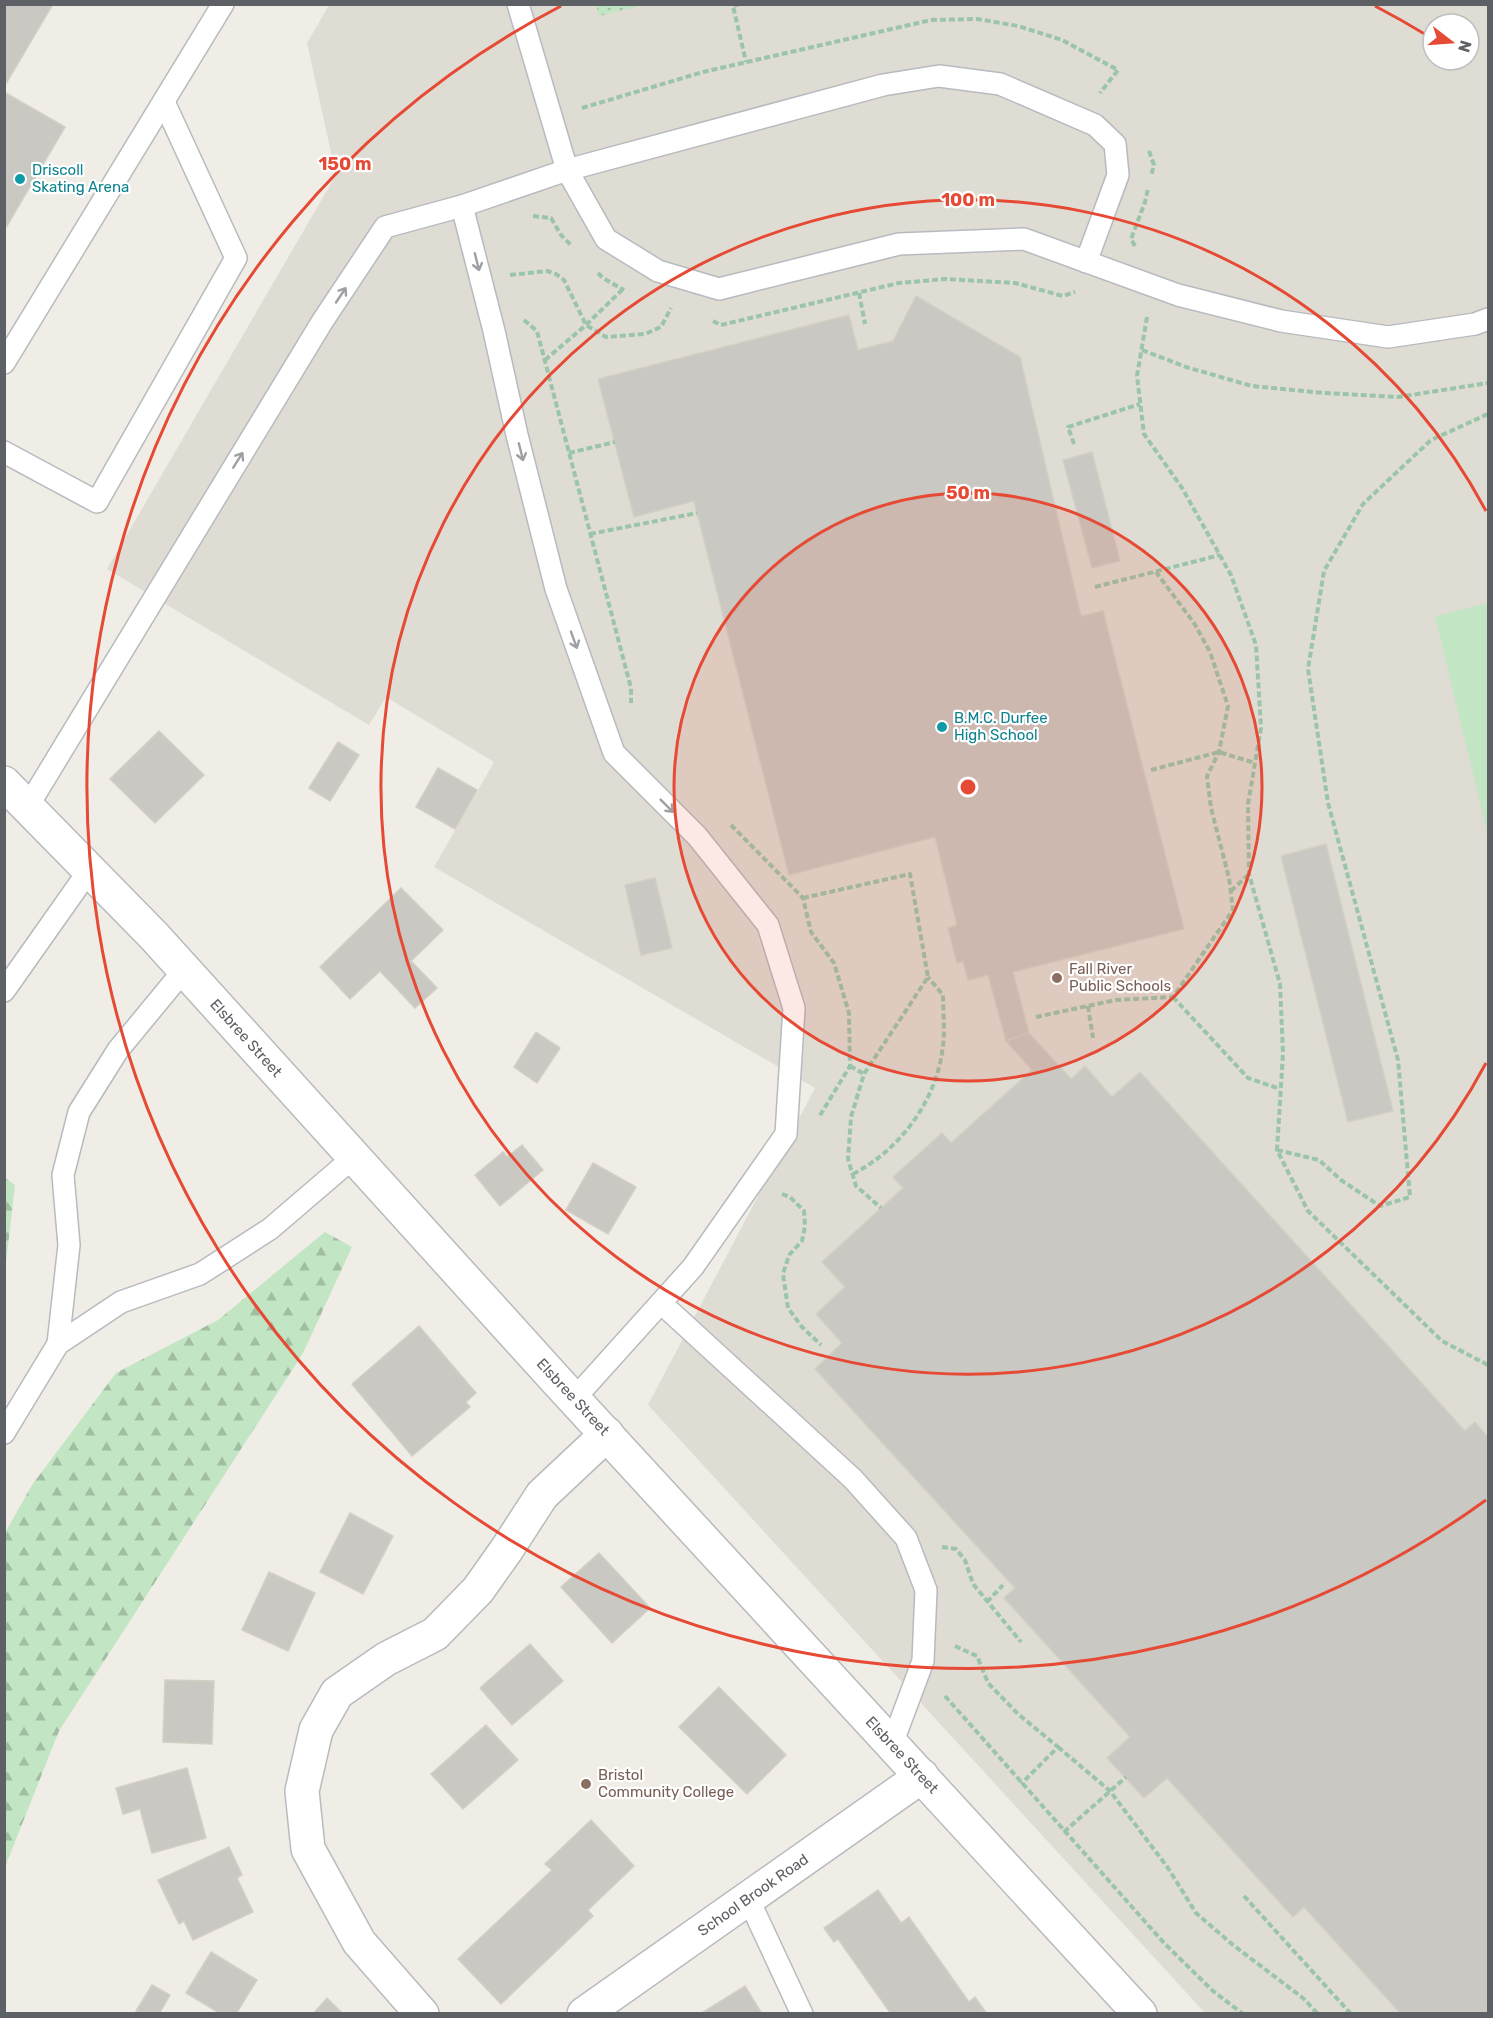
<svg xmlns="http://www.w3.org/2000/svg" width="1493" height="2018" font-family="Rubik,sans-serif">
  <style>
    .education { fill: #dfdcd3; fill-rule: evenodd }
    .grass { fill: #c2e6c4 }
    .forest { fill: url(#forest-firs) }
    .park { fill: url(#park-dots) }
    .building { fill: #cac8c2; stroke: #d4cfc4; stroke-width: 1.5 }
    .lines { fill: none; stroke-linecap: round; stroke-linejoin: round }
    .service-casing { stroke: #b8babf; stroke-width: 24 }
    .minor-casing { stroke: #b8babf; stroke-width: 36 }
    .tertiary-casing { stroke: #b8babf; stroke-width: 36 }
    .path { stroke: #9ac5a8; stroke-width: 4; stroke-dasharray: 6 3; stroke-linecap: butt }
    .service { stroke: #fff; stroke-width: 21 }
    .minor { stroke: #fff; stroke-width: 33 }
    .tertiary { stroke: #fff; stroke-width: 33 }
    .oneway { stroke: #9ea0a3 }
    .ring { fill: none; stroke: #e64934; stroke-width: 3 }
    .culture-dot { fill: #0f9aa8; stroke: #fff; stroke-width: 2 }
    .education-dot { fill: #8d6e63; stroke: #fff; stroke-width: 2 }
    .labels { text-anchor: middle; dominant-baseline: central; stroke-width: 4.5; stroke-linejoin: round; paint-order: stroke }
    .culture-label { font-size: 15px; fill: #0d838f; stroke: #fff; text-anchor: start }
    .education-label { font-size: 15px; fill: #785e54; stroke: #fff; text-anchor: start }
    .street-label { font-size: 15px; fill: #5d6065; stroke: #fff }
    .centre { fill: #e64934; stroke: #fff; stroke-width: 3 }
    .ring-label { font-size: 18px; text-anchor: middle; font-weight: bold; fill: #e64934; stroke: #fff; stroke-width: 4.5; stroke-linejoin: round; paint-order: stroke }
  </style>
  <defs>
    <pattern id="forest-firs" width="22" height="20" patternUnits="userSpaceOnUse" patternTransform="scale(1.5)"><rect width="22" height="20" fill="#c2e6c4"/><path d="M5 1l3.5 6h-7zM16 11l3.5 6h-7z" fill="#a1bea3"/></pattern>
    <pattern id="park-dots" width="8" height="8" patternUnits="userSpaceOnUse" patternTransform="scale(1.5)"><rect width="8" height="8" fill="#c2e6c4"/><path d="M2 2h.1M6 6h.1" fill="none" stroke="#a1bea3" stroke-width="1.8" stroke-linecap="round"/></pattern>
  </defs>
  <rect width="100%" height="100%" fill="#efede5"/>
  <path class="education" d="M329 5H1488V2013H1205L648 1405 815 1088 434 867 494 762 386 697 369 725 107 569 336 175 307 43ZM1433 24H1469V60H1433Z"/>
  <polygon class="grass" points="1488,603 1488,836 1435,616"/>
  <g class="forest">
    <polygon points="5,1178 15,1185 5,1272"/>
    <polygon points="325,1232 352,1247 303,1353 59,1731 5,1867 5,1533 32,1485 116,1373 218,1320"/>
  </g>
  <polygon class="park" points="596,4 645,4 645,5 599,16"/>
  <g class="building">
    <polygon points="4,4 53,4 4,87"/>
    <polygon points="4,92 65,127 4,231"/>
    <polygon points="916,296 1020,357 1081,616 1103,611 1184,929 1013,972 1029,1033 1006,1041 988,975 968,980 963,961 957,963 948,928 957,925 935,837 789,875 694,501 634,517 598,379 849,315 858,350 893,341"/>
    <polygon points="1092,452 1120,561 1092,568 1063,460"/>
    <polygon points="159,731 204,775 155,823 110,779"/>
    <polygon points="338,742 359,755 330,801 309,788"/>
    <polygon points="438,768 477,790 455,829 416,807"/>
    <polygon points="1326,844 1393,1111 1348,1122 1281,856"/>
    <polygon points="655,878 672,948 641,955 625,885"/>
    <polygon points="401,888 443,930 411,961 437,988 415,1008 380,971 350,999 320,967"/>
    <polygon points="536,1032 560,1048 537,1083 514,1067"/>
    <polygon points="1029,1033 1071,1079 1085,1066 1112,1097 1140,1072 1465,1431 1475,1422 1488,1437 1488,2014 1401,2014 1304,1907 1293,1917 1167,1778 1144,1798 1107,1758 1130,1737 1004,1598 1015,1588 815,1369 842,1343 816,1314 845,1287 822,1262 903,1188 893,1177 942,1133 951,1143 1032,1070 1006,1041"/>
    <polygon points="522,1145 543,1170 500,1206 475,1175 503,1152 507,1157"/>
    <polygon points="593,1163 636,1187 608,1234 566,1210"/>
    <polygon points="419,1326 476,1393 466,1402 470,1407 412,1456 352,1384"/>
    <polygon points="350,1513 393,1536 363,1594 320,1572"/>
    <polygon points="599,1553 650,1608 612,1643 561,1587"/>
    <polygon points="269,1572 315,1593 288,1651 242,1630"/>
    <polygon points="530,1644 563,1681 512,1725 480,1688"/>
    <polygon points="165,1680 214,1681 212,1744 163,1742"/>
    <polygon points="719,1687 786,1755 747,1794 679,1727"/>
    <polygon points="486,1725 518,1760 463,1809 431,1774"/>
    <polygon points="187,1768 206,1838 152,1853 140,1809 123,1814 116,1788"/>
    <polygon points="591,1820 634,1866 588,1910 593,1916 501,2004 458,1959 552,1870 545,1864"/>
    <polygon points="229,1847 242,1875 237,1878 253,1912 193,1940 184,1921 179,1924 158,1880"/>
    <polygon points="878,1890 901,1923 909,1917 969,2002 975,1997 987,2014 891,2014 838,1939 834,1942 824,1928"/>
    <polygon points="211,1952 257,1980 236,2014 221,2014 186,1993"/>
    <polygon points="152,1985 170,1995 159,2014 141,2014 136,2011"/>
    <polygon points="745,1986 762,2014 700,2014"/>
    <polygon points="327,1998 343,2014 313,2014"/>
  </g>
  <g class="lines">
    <defs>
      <g id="service">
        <polyline points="462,206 494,331 517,435 556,589 614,753 697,836 768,925 794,1008 786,1134 693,1267 575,1398"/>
        <polyline points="1086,262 1118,175 1115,144 1095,125 1000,84 939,76 883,85 567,170 606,239 658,271 719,289 899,244 1024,239 1178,295 1281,321 1388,337 1475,324 1488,319"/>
        <polyline points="4,363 223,4"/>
        <polyline points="4,452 97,502 236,258 164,102"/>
        <polyline points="28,806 322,322 385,227 462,206 567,170 518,4"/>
        <polyline points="4,991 90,869"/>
        <polyline points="661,1303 853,1479 906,1538 926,1590 923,1661 892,1744"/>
        <polyline points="58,1344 69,1245 63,1175 79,1112 118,1050 184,970"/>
        <polyline points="4,1433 58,1344 121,1302 200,1274 270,1229 354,1157"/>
        <polyline points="748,1898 802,2014"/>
      </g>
      <g id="minor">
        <polyline points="422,2014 359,1942 308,1849 302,1791 316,1730 337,1693 386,1659 435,1634 478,1590 507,1549 542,1495 607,1434"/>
        <polyline points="584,2014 922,1776"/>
      </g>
      <polyline id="tertiary" points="4,783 154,936 557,1381 1140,2014"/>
    </defs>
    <use href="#service" class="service-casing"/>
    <use href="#minor" class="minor-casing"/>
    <use href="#tertiary" class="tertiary-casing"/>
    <g class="path">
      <polyline points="740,4 733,6 746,62"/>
      <polyline points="582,108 703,72 931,20 977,19 1018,26 1062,40 1118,70 1100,93"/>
      <polyline points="1149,151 1154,165 1151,176"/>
      <polyline points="533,216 551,218 561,235 572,246"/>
      <polyline points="1135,246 1131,239 1145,202 1148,189"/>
      <polyline points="598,273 603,278 624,290"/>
      <polyline points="510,275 547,271 556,274 564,280 586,325 606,337 645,334 661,327 671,308"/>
      <polyline points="859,293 865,324"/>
      <polyline points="1147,317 1137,376 1144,434 1182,488 1231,575 1256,645 1261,728 1248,804 1249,874 1280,984 1283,1053 1277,1150 1308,1211 1442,1341 1488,1365"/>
      <polyline points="524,320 537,331 631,688 631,703"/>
      <polyline points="713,321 721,325 899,283 945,279 1015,283 1063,296 1075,292"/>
      <polyline points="1142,350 1186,367 1252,386 1324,393 1398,397 1488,383"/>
      <polyline points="545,360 586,325 623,289"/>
      <polyline points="1074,444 1068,427 1140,404"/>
      <polyline points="569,453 615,442"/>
      <polyline points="590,534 697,513"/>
      <polyline points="1095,587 1220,555"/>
      <polyline points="1151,770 1219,752 1255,763"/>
      <polyline points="731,825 803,898 811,932 834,963 849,1013 850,1066 819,1117"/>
      <polyline points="1231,891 1249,874"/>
      <polyline points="803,898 910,874 928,977 864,1074 851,1117 848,1159 856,1186 881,1208"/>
      <polyline points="1173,997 1248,1078 1280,1089"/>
      <polyline points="1088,1006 1093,1038"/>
      <polyline points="1036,1017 1116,1000 1173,997 1233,910 1229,878 1211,808 1207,776 1219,752 1228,706 1210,652 1194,623 1156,572"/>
      <polyline points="850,1066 864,1074"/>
      <polyline points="1277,1150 1319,1160 1341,1180 1380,1206 1410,1197 1398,1060 1328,803 1308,669 1324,571 1363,504 1431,440 1488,414"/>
      <path d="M853 1174C901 1149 937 1100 943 1046 945 1029 943 1011 943 995L928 977"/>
      <polyline points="782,1194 790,1197 804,1211 805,1226 802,1241 789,1255 783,1274 788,1308 802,1327 821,1345"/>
      <polyline points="942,1547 956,1549 965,1560 973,1584 1021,1642"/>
      <polyline points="987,1602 1003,1585"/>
      <polyline points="955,1646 977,1656 988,1683 1018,1714 1058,1747 1021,1784"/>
      <polyline points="945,1696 1164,1943 1213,1991 1243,2014"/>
      <polyline points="1058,1747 1110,1791 1168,1868 1196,1913 1233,1945 1303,1998 1318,2014"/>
      <polyline points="1064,1832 1126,1777"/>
      <polyline points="1244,1896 1351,2014"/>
    </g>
    <use href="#service" class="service"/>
    <use href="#minor" class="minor"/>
    <use href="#tertiary" class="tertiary"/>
  </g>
  <defs><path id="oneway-shaft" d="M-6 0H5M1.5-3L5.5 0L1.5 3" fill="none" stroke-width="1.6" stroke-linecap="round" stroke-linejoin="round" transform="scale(1.5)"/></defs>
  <g class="oneway">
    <use href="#oneway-shaft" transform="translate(477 262) rotate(76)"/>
    <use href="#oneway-shaft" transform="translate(341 295) rotate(-56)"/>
    <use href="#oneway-shaft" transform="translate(521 452) rotate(76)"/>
    <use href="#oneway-shaft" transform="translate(238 460) rotate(-58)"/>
    <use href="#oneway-shaft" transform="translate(574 640) rotate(70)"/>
    <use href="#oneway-shaft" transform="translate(667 806) rotate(45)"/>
  </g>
  <circle cx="968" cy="787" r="294" fill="#e64934" fill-opacity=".12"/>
  <g class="ring">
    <circle cx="968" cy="787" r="294"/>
    <path d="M1486 1063A587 587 0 1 1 1486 511"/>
    <path d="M1486 1500A881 881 0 1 1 561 6M1375 6A881 881 0 0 1 1428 36"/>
  </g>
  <g class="culture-dot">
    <circle cx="20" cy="179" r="6"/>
    <circle cx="942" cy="727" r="6"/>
  </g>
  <g class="education-dot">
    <circle cx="1057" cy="978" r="6"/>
    <circle cx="586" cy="1784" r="6"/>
  </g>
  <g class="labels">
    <g class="culture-label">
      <text x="32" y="170">Driscoll<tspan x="32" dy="17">Skating Arena</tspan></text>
      <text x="954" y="718">B.M.C. Durfee<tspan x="954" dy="17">High School</tspan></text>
    </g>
    <g class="education-label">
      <text x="1069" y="969">Fall River<tspan x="1069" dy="17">Public Schools</tspan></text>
      <text x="598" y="1775">Bristol<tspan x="598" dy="17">Community College</tspan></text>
    </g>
    <g class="street-label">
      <text transform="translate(246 1038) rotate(48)">Elsbree Street</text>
      <text transform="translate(573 1397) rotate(47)">Elsbree Street</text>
      <text transform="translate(902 1755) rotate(47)">Elsbree Street</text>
      <text transform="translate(753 1895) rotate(-35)">School Brook Road</text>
    </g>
  </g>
  <circle cx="968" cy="787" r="9" class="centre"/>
  <g class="ring-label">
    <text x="345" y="170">150 m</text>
    <text x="968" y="206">100 m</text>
    <text x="968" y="499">50 m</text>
  </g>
  <rect width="1493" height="2018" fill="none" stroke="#5d6065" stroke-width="12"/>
  <g transform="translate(1451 42) rotate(107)"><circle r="28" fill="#ffffff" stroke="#bebfc1" stroke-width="1.5"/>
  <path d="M0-4.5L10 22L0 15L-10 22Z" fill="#e64934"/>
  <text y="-9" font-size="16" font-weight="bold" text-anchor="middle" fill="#5d6065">N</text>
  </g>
</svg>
